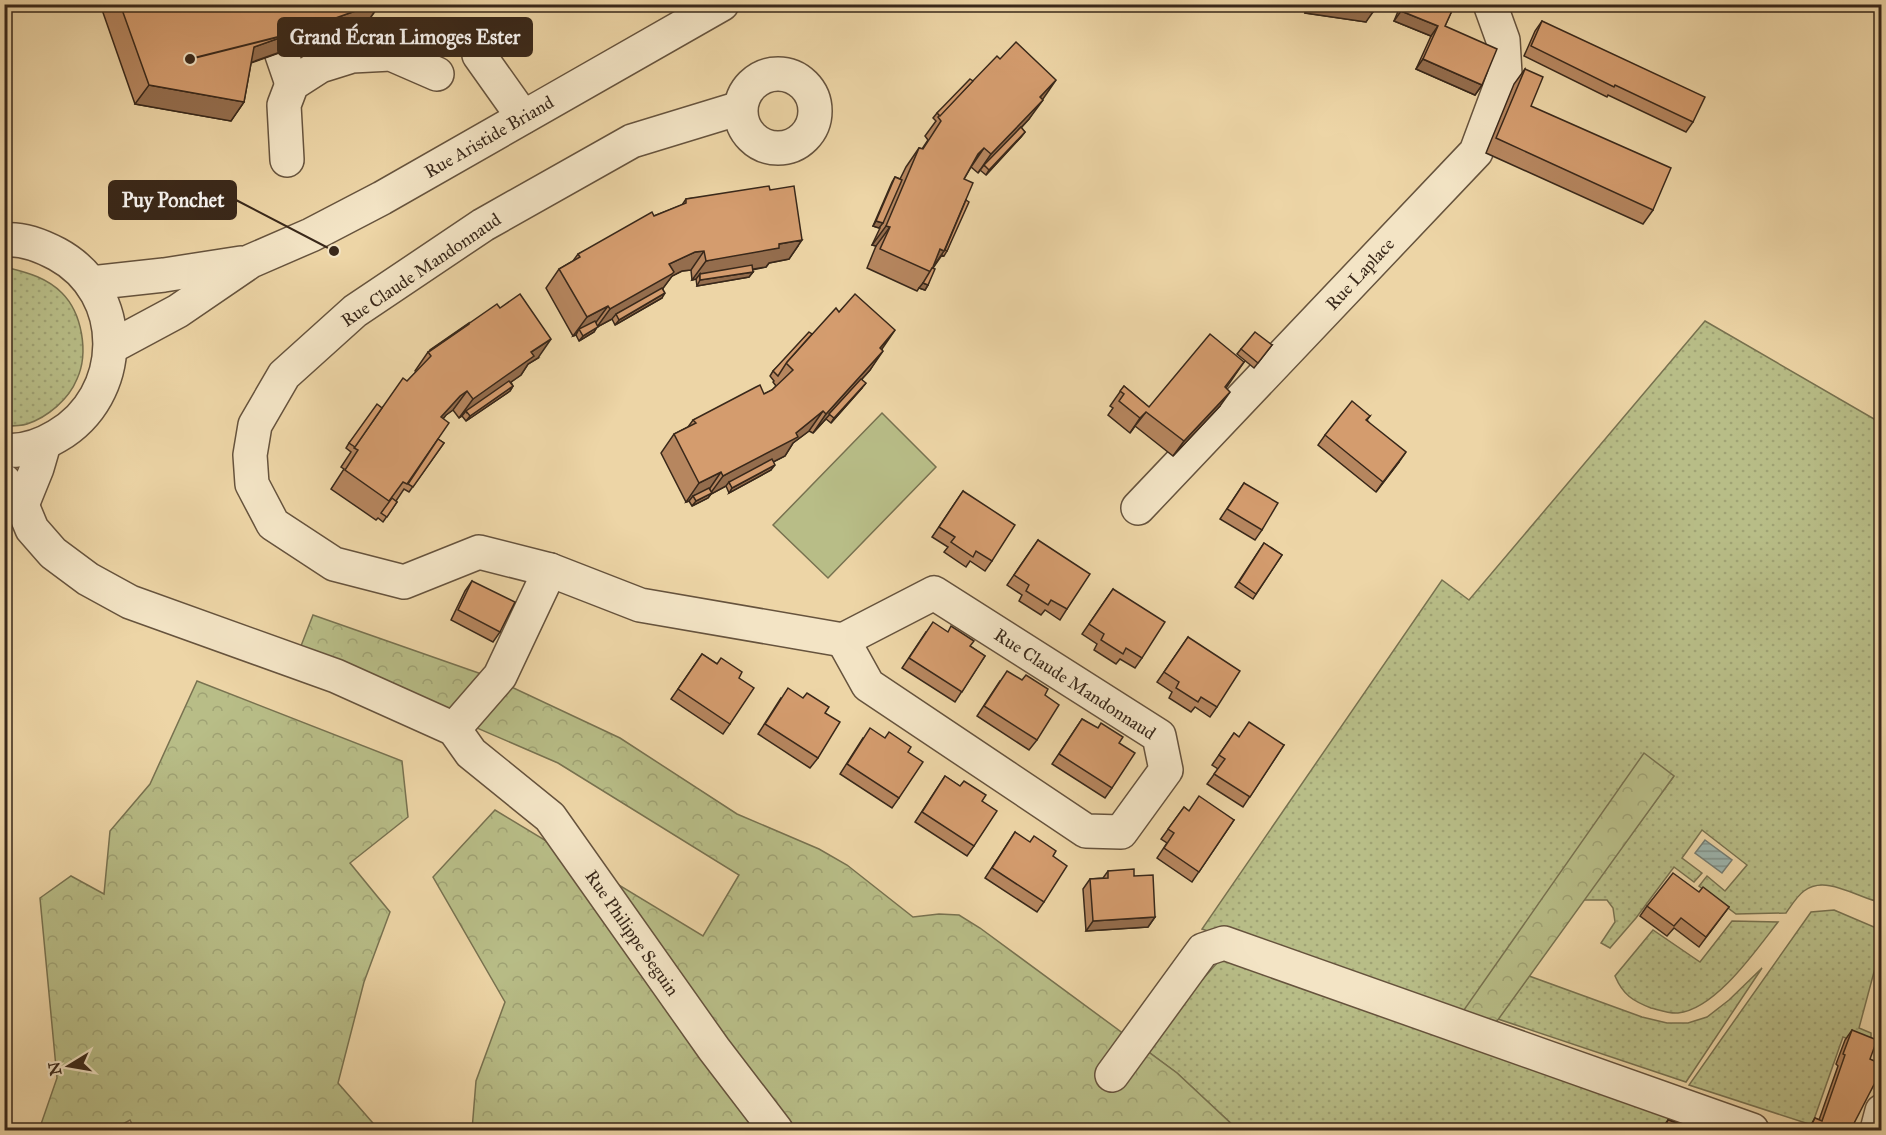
<svg xmlns="http://www.w3.org/2000/svg" width="1886" height="1135" font-family="'IM FELL Great Primer',serif">
  <style>
    .grass { fill: url(#grass-dots); stroke: #787250; stroke-width: 1.5 }
    .forest { fill: url(#forest-crowns); stroke: #787250; stroke-width: 1.5 }
    .park { fill: #b8bd87; stroke: #787250; stroke-width: 1.5 }
    .water { fill: url(#water-rules); stroke: #747d74; stroke-width: 1.5 }
    .lines { fill: none; stroke-linecap: round; stroke-linejoin: round }
    .minor-casing { stroke: #66533d; stroke-width: 36 }
    .minor { stroke: #f3e4c5; stroke-width: 33 }
    .wall { fill: #b6865f; stroke: #39281a; stroke-width: 1.5 }
    .shaded-wall { fill: #946d4d; stroke: #39281a; stroke-width: 1.5 }
    .building { fill: #d49c6e; stroke: #39281a; stroke-width: 1.5 }
    .labels { text-anchor: middle; dominant-baseline: central; stroke-width: 4.5; stroke-linejoin: round; paint-order: stroke }
    .street-label { font-size: 18px; fill: #39281a; stroke: #f3e4c5 }
    .leader { fill: none; stroke: #39281a; stroke-width: 2 }
    .callout-dot { fill: #39281a; stroke: #f3e4c5; stroke-width: 2 }
    .callout { fill: #39281a; stroke: #39281a; stroke-width: 2 }
    .callout-label { font-size: 20px; text-anchor: middle; font-weight: bold; fill: #fff }
  </style>
  <defs>
    <pattern id="grass-dots" width="8" height="8" patternUnits="userSpaceOnUse" patternTransform="scale(1.5)"><rect width="8" height="8" fill="#b8bd87"/><path d="M2 2h.1M6 6h.1" fill="none" stroke="#9fa274" stroke-width="1.8" stroke-linecap="round"/></pattern>
    <pattern id="forest-crowns" width="20" height="18" patternUnits="userSpaceOnUse" patternTransform="scale(1.5)"><rect width="20" height="18" fill="#b8bd87"/><path d="M2 6a3 3 0 1 1 6 0M12 15a3 3 0 1 1 6 0" fill="none" stroke="#9fa274"/></pattern>
    <pattern id="water-rules" width="6" height="5" patternUnits="userSpaceOnUse" patternTransform="scale(1.5)"><rect width="6" height="5" fill="#9cb6b0"/><path d="M0 2.5h6" fill="none" stroke="#80948e"/></pattern>
  </defs>
  <rect width="100%" height="100%" fill="#edd5a6"/>
  <filter id="stains"><feTurbulence type="fractalNoise" baseFrequency=".00333" numOctaves="4"/><feColorMatrix values="0 0 0 0 .2 0 0 0 0 .09 0 0 0 0 .02 0 0 0 .5 -.17"/></filter>
  <radialGradient id="worn" r=".72"><stop offset=".6" stop-color="#630" stop-opacity="0"/><stop offset="1" stop-color="#630" stop-opacity=".3"/></radialGradient>
  <g class="grass">
    <path d="M5 268H9C29 273 47 278 62 293 82 313 89 353 77 379 69 399 48 417 27 424 21 426 12 426 5 426Z"/>
    <path d="M1705 321 1881 423 1882 894 1876 901C1855 896 1825 875 1804 891 1797 896 1791 906 1786 913L1736 914 1699 886 1707 876 1725 891 1747 865 1702 830 1682 858 1702 873 1694 882 1674 867 1636 918 1610 948 1601 943 1615 922 1613 908 1607 900H1583L1674 776 1459 1017 1202 929 1442 580 1469 600Z"/>
    <polygon points="1834,910 1881,930 1881,946 1859,1028 1871,1033 1871,1047 1843,1037 1812,1125 1689,1085 1811,912"/>
    <path d="M1732 921 1778 922C1756 950 1716 1009 1678 1013 1670 1014 1659 1010 1651 1008 1633 1001 1623 995 1615 976L1653 930 1700 962Z"/>
    <polygon points="1226,953 1730,1130 1238,1130 1177,1073 1142,1047"/>
    <polygon points="1762,968 1686,1082 1498,1019 1529,976 1642,1017 1667,1023 1688,1023 1707,1017 1729,1000"/>
  </g>
  <g class="forest">
    <polygon points="313,615 490,677 620,738 737,814 819,849 847,865 913,917 939,914 959,915 980,928 1177,1073 1238,1130 472,1130 476,1081 505,1002 433,877 495,810 703,936 739,875 558,763 299,651"/>
    <polygon points="197,681 402,761 408,817 350,863 390,912 364,982 338,1083 379,1130 135,1130 130,1120 112,1130 39,1130 57,1078 40,898 71,876 104,894 110,831 150,784"/>
    <polygon points="1644,753 1674,776 1492,1028 1459,1017"/>
  </g>
  <polygon class="park" points="882,413 936,467 828,578 773,525"/>
  <polygon class="water" points="1705,840 1732,860 1722,873 1695,853"/>
  <g class="lines">
    <defs>
      <g id="minor">
        <polyline points="281,52 292,84"/>
        <polyline points="479,55 523,117"/>
        <circle cx="778" cy="111" r="37"/>
        <polyline points="740,108 632,141 483,225 355,311 284,375 255,425 250,455 252,484 273,524 334,564 404,582 479,552 550,570 640,605 843,640"/>
        <polyline points="287,160 284,105 292,84 320,66 352,56 391,54 437,74"/>
        <path d="M4 240C23 238 42 246 57 254 129 293 126 396 57 436 42 445 22 452 4 450"/>
        <polyline points="91,283 164,275 241,263"/>
        <polyline points="111,347 178,311 251,261 311,235 382,198 722,4"/>
        <polyline points="4,481 22,505 32,529 53,553 88,579 130,602 336,676 454,729 471,753 550,817 714,1049 776,1130"/>
        <polyline points="22,505 37,468 44,444"/>
        <polyline points="1138,508 1476,152 1505,74 1503,40 1490,4"/>
        <polygon points="934,593 1159,736 1166,770 1121,832 1086,831 868,685 843,640"/>
        <polyline points="454,729 500,676 550,570"/>
        <polyline points="1112,1075 1203,950 1224,943 1752,1130"/>
        <polyline points="1877,1130 1882,1111"/>
      </g>
    </defs>
    <use href="#minor" class="minor-casing"/>
    <use href="#minor" class="minor"/>
  </g>
  <g class="wall">
    <polygon points="100,4 380,4 368,21 251,63 244,102 231,121 135,104"/>
    <polygon points="1306,4 1374,4 1366,22 1305,13"/>
    <polygon points="1401,4 1455,4 1445,26 1482,85 1475,95 1416,69 1431,36 1394,21"/>
    <polygon points="1542,21 1693,122 1686,132 1608,95 1607,97 1524,56 1535,31"/>
    <polygon points="1525,69 1531,106 1653,210 1643,224 1486,153 1514,84"/>
    <polygon points="973,81 1042,99 1029,119 1021,128 1025,132 1021,137 986,175 980,170 978,173 971,167 964,179 966,200 947,251 944,256 942,255 933,268 928,285 925,290 919,288 917,291 867,268 876,246 872,245 880,228 873,226 892,182 895,177 900,179 906,167 919,148 922,149 928,140 925,136 936,121 933,118 937,113"/>
    <polygon points="770,190 798,246 789,259 769,263 766,267 752,270 753,272 749,277 697,286 696,279 692,280 691,270 682,271 672,276 663,288 662,298 615,325 612,319 597,327 594,332 579,341 576,335 573,336 546,288 559,269 573,261 578,254 654,216 682,205 686,199"/>
    <polygon points="812,334 882,350 870,370 862,379 862,388 831,423 826,419 813,433 809,431 793,443 785,456 773,462 771,470 729,493 726,486 711,494 708,498 692,506 689,501 686,502 661,453 674,434 688,427 693,420 764,394 772,390 776,386 773,382 774,381 770,376 773,371"/>
    <polygon points="1272,345 1254,368 1237,354 1241,349"/>
    <polygon points="428,352 538,358 528,364 521,375 511,382 513,386 510,391 466,421 462,416 459,418 453,410 446,415 443,419 438,439 444,443 409,492 404,489 396,501 397,502 383,522 378,518 376,520 331,489 344,469 341,467 351,452 346,448 349,443 416,372 415,371"/>
    <polygon points="1244,362 1226,388 1220,406 1173,456 1135,426 1130,433 1108,415 1113,408 1110,406 1124,386 1149,407"/>
    <polygon points="1370,416 1367,420 1399,462 1376,492 1318,445 1325,435"/>
    <polygon points="1244,483 1262,530 1255,540 1220,519"/>
    <polygon points="963,491 992,561 985,571 970,561 966,567 944,552 948,547 932,537"/>
    <polygon points="1038,540 1067,609 1060,620 1045,610 1041,615 1019,601 1022,595 1007,585"/>
    <polygon points="1264,543 1282,555 1253,599 1235,587"/>
    <polygon points="472,581 500,632 493,642 451,620 465,591"/>
    <polygon points="1113,589 1142,658 1135,668 1120,659 1116,664 1094,650 1097,644 1082,634"/>
    <polygon points="926,632 970,646 985,656 955,702 902,668"/>
    <polygon points="1188,637 1217,707 1210,717 1195,707 1191,712 1169,698 1172,692 1157,682"/>
    <polygon points="702,654 739,678 730,724 723,734 671,699"/>
    <polygon points="1000,681 1045,695 1037,740 1029,750 977,716"/>
    <polygon points="781,698 825,713 818,758 810,768 758,734"/>
    <polygon points="1082,719 1119,743 1112,788 1105,798 1052,764"/>
    <polygon points="1234,733 1239,737 1284,745 1243,807 1207,784 1218,769 1212,765"/>
    <polygon points="863,738 908,752 899,798 892,808 840,774"/>
    <polygon points="945,776 982,801 974,846 967,856 915,822"/>
    <polygon points="1184,807 1189,811 1234,820 1192,882 1157,858 1167,843 1161,839"/>
    <polygon points="1015,832 1044,902 1037,912 985,878"/>
    <polygon points="1108,871 1134,876 1155,917 1148,927 1086,931 1083,889 1090,879 1103,878"/>
    <polygon points="1699,892 1729,907 1699,947 1674,928 1667,936 1640,916 1647,906"/>
    <polygon points="1852,1030 1870,1059 1850,1131 1807,1131 1815,1118 1819,1120 1838,1066 1836,1064 1845,1040"/>
    <polygon points="1668,1120 1699,1131 1660,1131"/>
  </g>
  <g class="shaded-wall">
    <polygon points="375,4 380,4 368,21 241,66 254,47"/>
    <polygon points="1311,4 1325,4 1373,12 1366,22 1305,13"/>
    <polygon points="1401,11 1438,26 1431,36 1394,21"/>
    <polygon points="1423,59 1482,85 1475,95 1416,69"/>
    <polygon points="1056,80 1043,99 1026,116 1040,97"/>
    <polygon points="149,85 244,102 231,121 135,104"/>
    <polygon points="1043,100 1029,119 985,166 984,165 978,173 991,154"/>
    <polygon points="1025,132 1021,137 986,175 989,170"/>
    <polygon points="984,148 971,167 978,154"/>
    <polygon points="876,221 883,223 879,228 873,226"/>
    <polygon points="886,226 890,227 876,246 872,245"/>
    <polygon points="802,240 789,259 769,263 766,267 700,278 700,274 696,279 692,280 706,261 779,244"/>
    <polygon points="940,249 944,251 931,270"/>
    <polygon points="704,251 691,270 682,271 672,276 661,291 616,314 612,319 597,327 594,332 579,341 583,336 597,327 610,309 669,264 695,252"/>
    <polygon points="753,272 749,277 697,286 700,280"/>
    <polygon points="923,283 928,285 925,290 919,288"/>
    <polygon points="665,293 662,298 615,325 619,320"/>
    <polygon points="608,306 594,325 579,329 576,335 573,336 587,317"/>
    <polygon points="895,330 882,349 866,367 880,348"/>
    <polygon points="551,339 538,358 528,364 521,375 467,413 466,411 462,416 459,418 473,399 531,352"/>
    <polygon points="883,351 870,370 813,433 826,414"/>
    <polygon points="866,383 862,388 831,423 834,418"/>
    <polygon points="513,386 510,391 466,421 470,416"/>
    <polygon points="467,391 453,410 446,415 428,436 441,417 460,396"/>
    <polygon points="1230,392 1220,406 1173,456 1184,441"/>
    <polygon points="823,411 809,431 793,443 785,456 730,484 729,482 726,486 711,494 708,498 692,506 696,501 710,494 723,476 796,433"/>
    <polygon points="1146,412 1135,426 1130,433 1140,418"/>
    <polygon points="1406,452 1399,462 1376,492 1383,482"/>
    <polygon points="775,465 771,470 729,493 732,488"/>
    <polygon points="721,472 708,491 693,496 689,501 686,502 699,483"/>
    <polygon points="1155,917 1148,927 1086,931 1093,921"/>
    <polygon points="1820,1125 1835,1131 1808,1131 1811,1126"/>
  </g>
  <g class="building">
    <polygon points="120,4 375,4 254,47 244,102 149,85"/>
    <polygon points="1325,4 1374,4 1373,12"/>
    <polygon points="1403,4 1455,4 1445,26 1497,49 1482,85 1423,59 1438,26 1401,11"/>
    <polygon points="1542,21 1705,97 1693,122 1615,85 1614,87 1531,46"/>
    <polygon points="1016,42 1056,80 1040,97 1043,100 991,154 984,148 978,154 964,179 973,183 944,251 940,249 931,272 880,249 890,227 886,226 919,148 923,149 941,121 938,117 997,56 1000,59"/>
    <polygon points="1525,69 1543,77 1531,106 1671,168 1653,210 1496,138"/>
    <polygon points="970,79 973,81 940,116 937,113"/>
    <polygon points="1021,127 1025,132 989,170 984,165"/>
    <polygon points="895,177 902,180 883,223 876,221"/>
    <polygon points="769,186 770,190 794,186 802,240 779,244 779,248 706,261 704,251 695,252 669,264 674,272 672,274 610,309 608,306 587,317 559,269 580,257 578,254 652,212 654,216 686,203 686,199"/>
    <polygon points="966,200 969,202 947,251 945,250"/>
    <polygon points="752,265 753,272 700,280 700,274"/>
    <polygon points="932,268 935,269 928,285 923,283"/>
    <polygon points="662,288 665,293 619,320 616,314"/>
    <polygon points="520,294 551,339 531,352 534,356 473,399 467,391 460,396 441,417 449,423 407,484 403,482 389,501 345,470 358,450 354,448 403,378 407,381 431,356 428,352 497,304 500,308"/>
    <polygon points="855,294 895,330 880,348 883,351 826,414 823,411 796,433 798,437 723,476 721,472 699,483 674,434 696,423 693,420 756,387 760,385 764,394 772,390 793,370 786,363 787,362 836,308 839,312"/>
    <polygon points="595,321 598,327 583,336 579,329"/>
    <polygon points="469,323 469,324 430,351 430,350"/>
    <polygon points="809,332 812,334 787,362 778,376 773,371"/>
    <polygon points="1255,332 1272,345 1258,363 1241,349"/>
    <polygon points="1210,334 1244,362 1225,387 1230,392 1184,441 1146,412 1140,418 1119,401 1124,394 1120,391 1124,386 1149,407"/>
    <polygon points="861,379 866,383 834,418 829,414"/>
    <polygon points="509,381 513,386 470,416 466,411"/>
    <polygon points="1352,401 1370,416 1366,420 1406,452 1383,482 1325,435"/>
    <polygon points="377,404 382,408 355,447 349,443"/>
    <polygon points="438,439 444,443 413,487 408,484"/>
    <polygon points="772,459 775,465 732,488 729,482"/>
    <polygon points="1244,483 1278,503 1262,530 1227,509"/>
    <polygon points="709,488 712,493 696,501 693,496"/>
    <polygon points="963,491 1015,525 992,561 976,551 973,557 951,542 955,537 939,527"/>
    <polygon points="392,498 397,502 387,517 381,513"/>
    <polygon points="1038,540 1090,574 1067,609 1051,600 1048,605 1026,591 1029,585 1014,575"/>
    <polygon points="1264,543 1282,555 1256,594 1239,582"/>
    <polygon points="472,581 515,602 500,632 458,610"/>
    <polygon points="1113,589 1165,622 1142,658 1126,648 1123,654 1101,640 1104,634 1089,624"/>
    <polygon points="933,622 948,632 951,626 974,641 970,646 985,656 962,692 909,658"/>
    <polygon points="1188,637 1240,671 1217,707 1201,697 1198,702 1176,688 1179,682 1164,672"/>
    <polygon points="702,654 717,664 721,658 742,672 739,678 754,688 730,724 678,689"/>
    <polygon points="1007,671 1022,680 1026,675 1048,689 1045,695 1059,705 1037,740 984,706"/>
    <polygon points="788,688 803,698 807,693 829,707 825,713 840,722 818,758 765,724"/>
    <polygon points="1082,719 1098,728 1101,723 1123,737 1119,743 1135,753 1112,788 1059,754"/>
    <polygon points="1249,722 1284,745 1250,797 1214,774 1225,759 1219,755 1234,733 1239,737"/>
    <polygon points="870,728 885,738 889,732 911,747 908,752 923,762 899,798 847,764"/>
    <polygon points="945,776 960,786 964,781 986,795 982,801 997,811 974,846 922,812"/>
    <polygon points="1199,796 1234,820 1199,872 1164,848 1174,833 1168,829 1184,807 1189,811"/>
    <polygon points="1015,832 1030,842 1034,836 1056,851 1053,856 1067,866 1044,902 992,868"/>
    <polygon points="1134,869 1134,876 1153,875 1155,917 1093,921 1090,879 1108,878 1108,871"/>
    <polygon points="1673,873 1699,892 1703,887 1729,907 1706,937 1681,918 1674,926 1647,906"/>
    <polygon points="1852,1030 1877,1040 1870,1059 1881,1064 1881,1071 1850,1131 1835,1131 1820,1125 1819,1129 1811,1126 1815,1118 1822,1121 1845,1055 1843,1054"/>
    <polygon points="1668,1120 1699,1131 1664,1131"/>
  </g>
  <g class="labels">
    <g class="street-label">
      <text transform="translate(489 137) rotate(-30)">Rue Aristide Briand</text>
      <text transform="translate(421 270) rotate(-34)">Rue Claude Mandonnaud</text>
      <text transform="translate(1360 274) rotate(-47)">Rue Laplace</text>
      <text transform="translate(1075 684) rotate(33)">Rue Claude Mandonnaud</text>
      <text transform="translate(632 933) rotate(55)">Rue Philippe Seguin</text>
    </g>
  </g>
  <path class="leader" d="M190 59L278 37M334 251L236 200"/>
  <g class="callout-dot">
    <circle cx="190" cy="59" r="6"/>
    <circle cx="334" cy="251" r="6"/>
  </g>
  <g class="callout">
    <rect x="278" y="18" width="254" height="38" rx="6"/>
    <rect x="109" y="181" width="127" height="38" rx="6"/>
  </g>
  <g class="callout-label">
    <text x="405" y="44">Grand Écran Limoges Ester</text>
    <text x="173" y="207">Puy Ponchet</text>
  </g>
  <rect width="1886" height="1135" fill="none" stroke="#edd5a6" stroke-width="24"/>
  <rect x="6" y="6" width="1874" height="1123" fill="none" stroke="#39281a" stroke-width="3"/>
  <rect x="12" y="12" width="1862" height="1111" fill="none" stroke="#39281a" stroke-width="1.5"/>
  <g transform="translate(69 1066) rotate(259)" stroke="#f3e4c5" stroke-width="4.5" paint-order="stroke">
  <path d="M0-4.5L10 22L0 15L-10 22Z" fill="#39281a"/>
  <text y="-9" font-size="16" font-weight="bold" text-anchor="middle" fill="#39281a">N</text>
  </g>
  <rect width="100%" height="100%" filter="url(#stains)"/>
  <rect width="100%" height="100%" fill="url(#worn)"/>
</svg>
